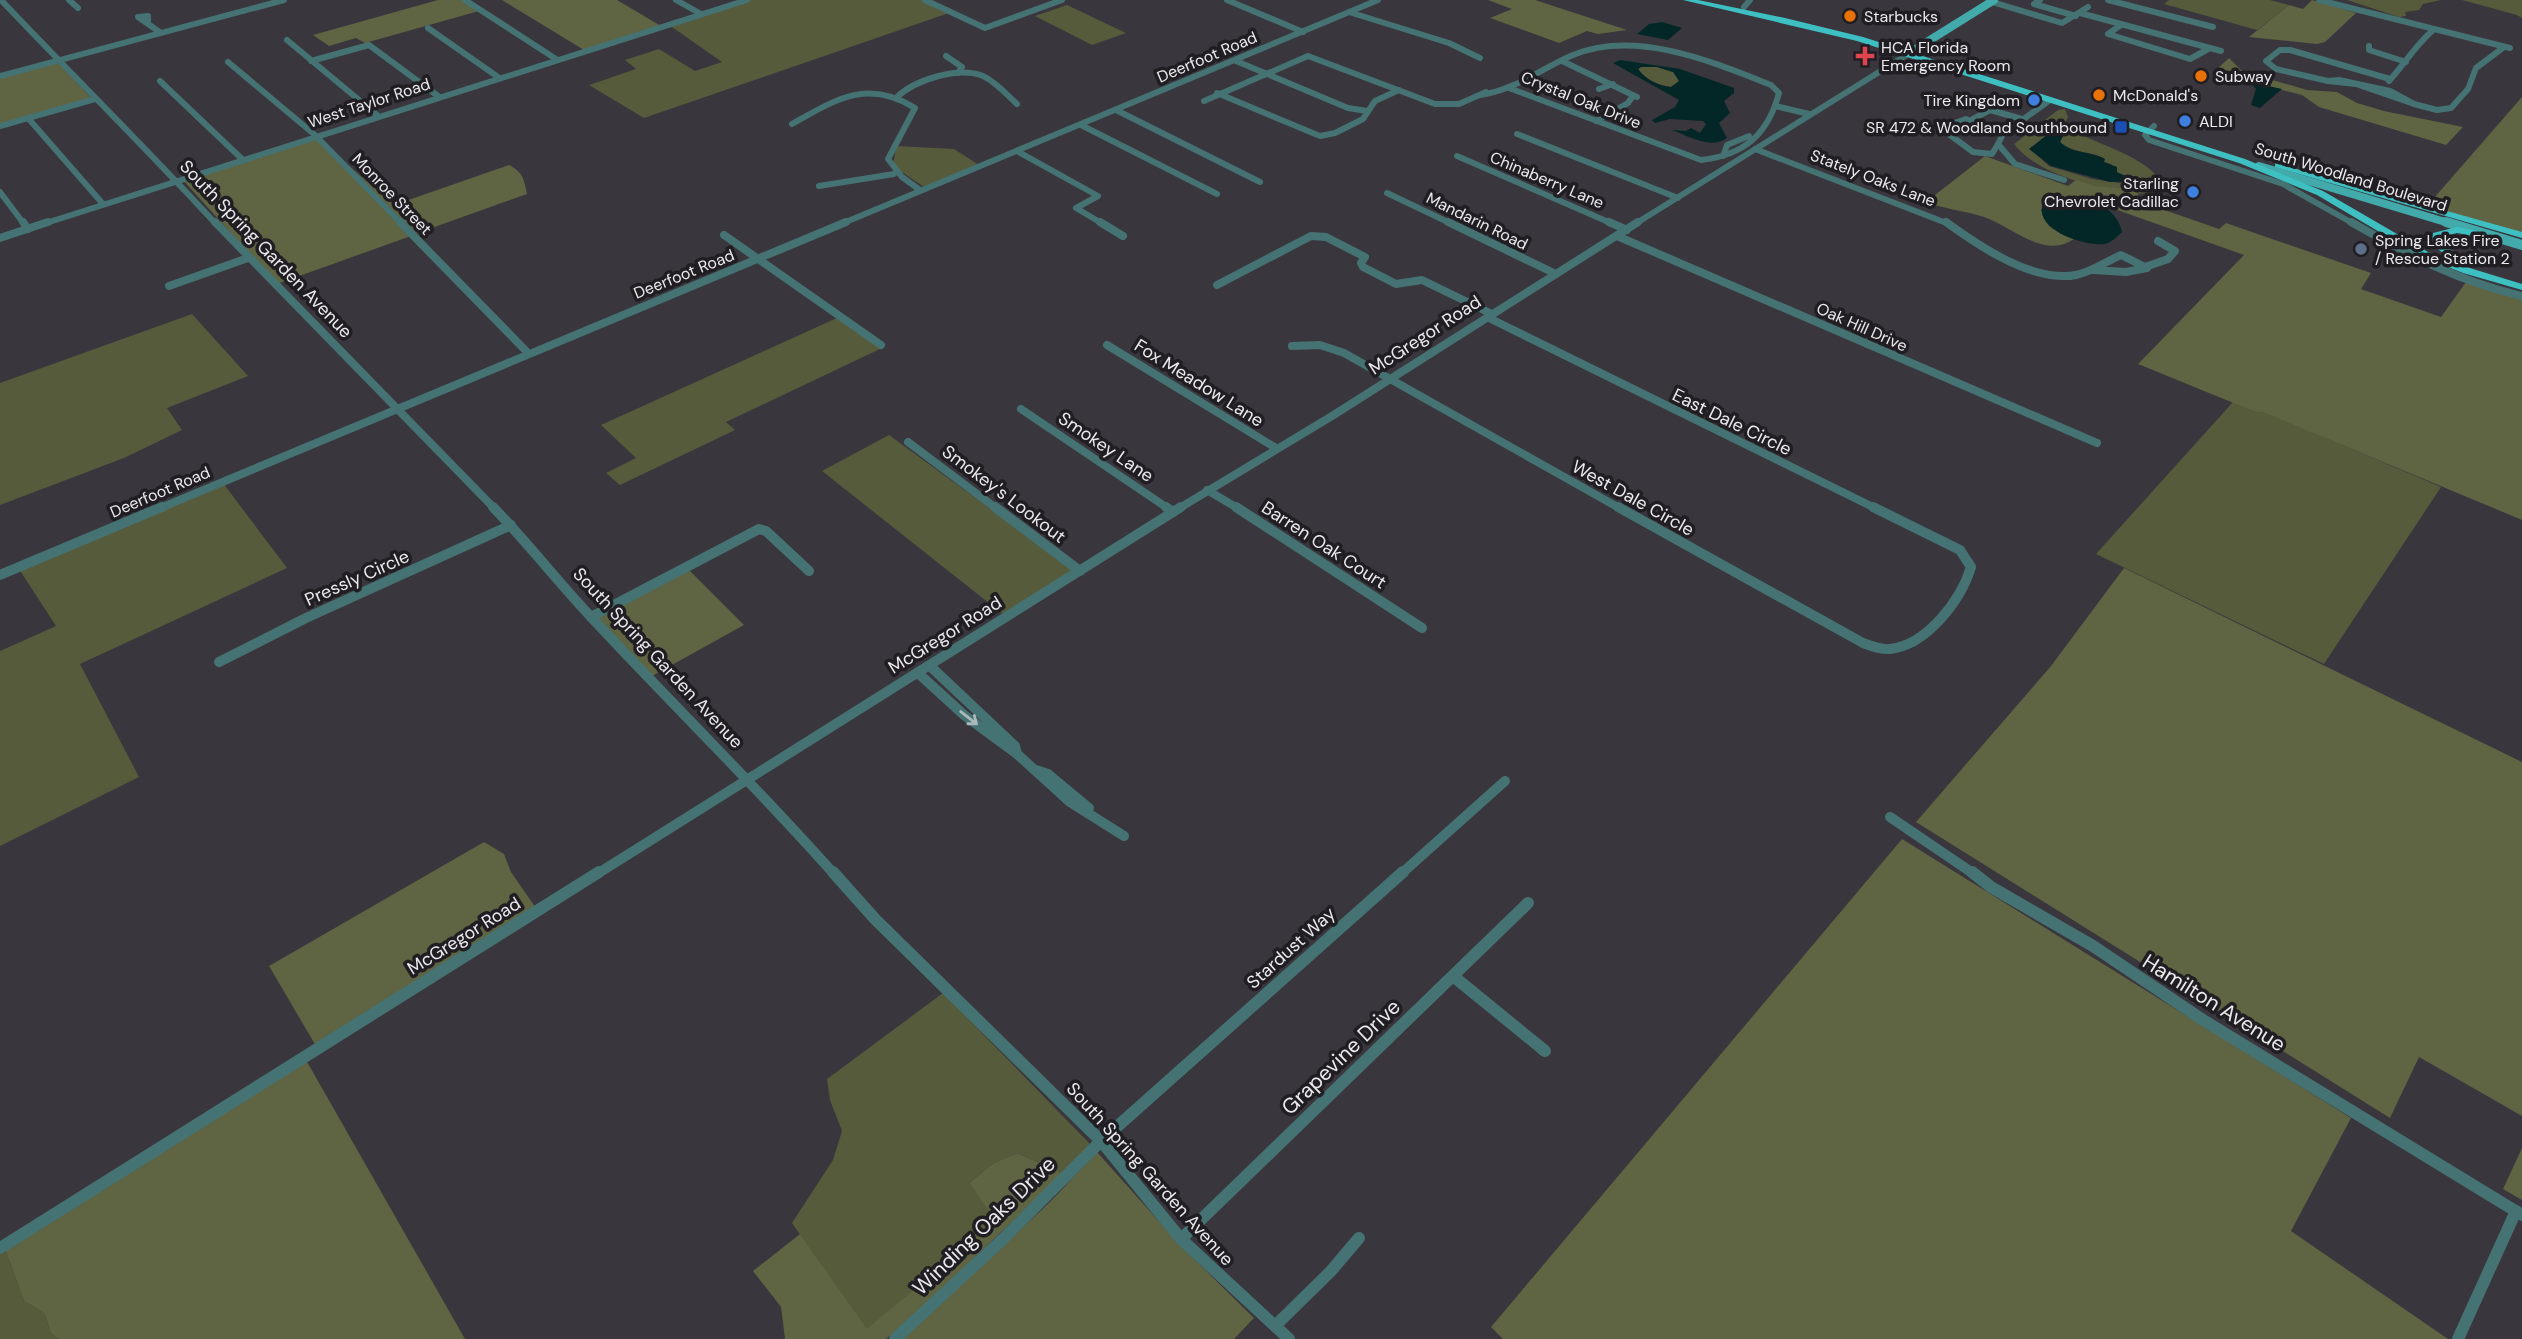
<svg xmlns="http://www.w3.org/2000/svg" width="2522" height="1339" font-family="'DM Sans',sans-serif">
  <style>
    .green { fill: #565b3b; fill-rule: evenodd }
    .forest { fill: #5f6442 }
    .water { fill: #032727; fill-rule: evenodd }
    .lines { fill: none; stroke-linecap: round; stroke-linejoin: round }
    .minor-far3 { stroke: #457272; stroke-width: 6 }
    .minor-far2 { stroke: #457272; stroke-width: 8 }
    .minor-far1 { stroke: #457272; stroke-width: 10 }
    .minor { stroke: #457272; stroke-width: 12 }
    .major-far1 { stroke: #43aaab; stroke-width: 8 }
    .major { stroke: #43aaab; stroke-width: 10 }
    .highway { fill: #3ec0c2; fill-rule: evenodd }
    .oneway { stroke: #a9b9bc }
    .food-dot { fill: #e8710a; stroke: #201e22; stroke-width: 2.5 }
    .health-dot { fill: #e0444e; stroke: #201e22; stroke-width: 2.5 }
    .shop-dot { fill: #3f7fe0; stroke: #201e22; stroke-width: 2.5 }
    .transit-dot { fill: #1a4fb4; stroke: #201e22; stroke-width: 2.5 }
    .service-dot { fill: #5c6f8a; stroke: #201e22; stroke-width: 2.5 }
    .labels { text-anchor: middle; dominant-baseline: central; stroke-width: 7; stroke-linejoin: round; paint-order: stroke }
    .far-poi-label { font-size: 16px; fill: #ebe9ee; stroke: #201e22; text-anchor: start }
    .far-street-label { font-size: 16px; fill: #ebe9ee; stroke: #201e22 }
    .street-label { font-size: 18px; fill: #ebe9ee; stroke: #201e22 }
    .near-street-label { font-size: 21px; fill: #ebe9ee; stroke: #201e22 }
  </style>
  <rect width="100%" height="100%" fill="#39363d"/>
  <g class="green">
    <polygon points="750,0 922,0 949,13 644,118 589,85 636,69 625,60 659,49 695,71 722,62 669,25"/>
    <polygon points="2169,0 2270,0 2289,5 2257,30 2164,4"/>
    <polygon points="2347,0 2441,0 2423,4 2419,10 2405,12 2406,16 2399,17"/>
    <polygon points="2462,0 2522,0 2522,18 2517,15"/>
    <polygon points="1067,5 1126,33 1092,45 1035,16"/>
    <path d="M1641 67H1657L1676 73 1679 81 1671 87C1658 85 1646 80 1638 69Z"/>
    <path d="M2065 109 2068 117 2065 124 2069 128C2090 142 2151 158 2160 182L2149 193 2138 194 2137 190C2101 193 2035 173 2014 144L2058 110ZM2047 135 2063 136 2060 142C2073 154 2090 150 2105 159L2104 162 2111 164 2116 172 2133 178 2120 183 2092 179 2049 166 2030 149Z"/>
    <polygon points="896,146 954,149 979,165 924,187 893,166"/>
    <polygon points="192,314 248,376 167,408 182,430 124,458 0,505 0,383"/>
    <polygon points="839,317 882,348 726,422 735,430 620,485 606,473 636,458 601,425"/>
    <polygon points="2233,402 2258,413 2261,410 2441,487 2324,664 2096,554"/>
    <polygon points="889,435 1076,571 1004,615 822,471"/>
    <polygon points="223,483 287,568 80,664 139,777 0,846 0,651 56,626 19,569"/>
    <polygon points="943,993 1091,1145 1063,1173 1017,1153 992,1164 969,1183 997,1221 867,1330 792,1223 833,1160 842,1131 830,1100 827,1079"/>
    <polygon points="5,1249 24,1301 44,1313 51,1333 58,1339 0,1339 0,1252"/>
  </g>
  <g class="forest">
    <polygon points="438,0 462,0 479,11 365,43 356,38 329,46 313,35"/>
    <polygon points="502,0 617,0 661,26 584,50"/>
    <polygon points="1488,0 1535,0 1627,30 1598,34 1587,31 1559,43 1490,18 1512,9"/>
    <polygon points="2312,0 2356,13 2325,42 2317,44 2249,37 2289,5 2303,9"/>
    <polygon points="2229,58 2242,71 2307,90 2337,92 2357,103 2384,111 2463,127 2446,145 2319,107 2302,95 2250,82 2216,70"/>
    <polygon points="58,62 91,98 0,125 0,77"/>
    <polygon points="2522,97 2522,234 2427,206"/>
    <polygon points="313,136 411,236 277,284 182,179"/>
    <path d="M1985 156 2068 186 2076 180 2096 186 2137 190 2139 201 2219 229 2226 223 2371 273 2361 289 2441 317 2466 282 2522 298V520L2261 411 2258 413 2138 364 2244 255 2092 201C2072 198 2056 196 2041 210L2049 226 2075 238C2046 261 2011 226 1984 217 1965 211 1945 209 1926 202Z"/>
    <path d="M348 165 394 205 509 165C523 172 524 179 527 194L415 234Z"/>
    <polygon points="687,568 744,625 652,676 596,617"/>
    <polygon points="2124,568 2522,762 2522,1116 2419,1057 2390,1118 1916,822 2051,666"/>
    <polygon points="1902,839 2351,1118 2291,1231 2448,1339 1503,1339 1491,1327"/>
    <polygon points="484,842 504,854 511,872 536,908 316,1046 269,966"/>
    <polygon points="306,1060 465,1339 58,1339 51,1333 44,1313 24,1301 5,1249"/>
    <polygon points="2522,1148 2522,1200 2503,1189"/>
    <polygon points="1097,1152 1181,1246 1254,1318 1234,1339 903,1339 1051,1201"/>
    <polygon points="1017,1153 1063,1173 904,1325 886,1339 785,1339 781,1307 753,1271 800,1234 867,1329 996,1221 969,1183 992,1164"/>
  </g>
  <g class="water">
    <polygon points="1662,22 1682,28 1668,40 1637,34 1649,24"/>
    <path d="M1620 60 1680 69 1734 88V93L1724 101 1730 113 1719 123 1727 138C1710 150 1689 136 1672 130L1686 131 1691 128 1700 133 1706 124 1703 121 1670 119 1655 123 1652 120 1675 107 1679 100 1613 63ZM1641 67H1657L1673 72 1679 81 1671 87C1659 86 1646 80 1638 69Z"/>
    <polygon points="2250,82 2282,89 2260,108 2251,105 2256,89"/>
    <path d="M2047 135 2063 136 2060 142C2072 154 2091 151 2105 159L2104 162 2117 167V172L2134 181 2110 182 2051 166 2029 149Z"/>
    <path d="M2073 198C2095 199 2117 209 2122 232 2117 237 2111 243 2104 244 2084 246 2037 231 2042 206L2051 200Z"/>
  </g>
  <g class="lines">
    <g class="minor-far3">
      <path d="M1 0C72 75 146 148 216 224"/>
      <polyline points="69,0 78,8"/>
      <polyline points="465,0 556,59"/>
      <polyline points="676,0 701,14"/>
      <polyline points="925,0 985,28 1062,0"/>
      <polyline points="1227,0 1303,32"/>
      <polyline points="2040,0 2034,4 2076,16"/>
      <polyline points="2108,0 2213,27"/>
      <polyline points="2319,0 2510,48"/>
      <polyline points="1992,2 2062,23 2088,7"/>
      <polyline points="1744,7 1750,0"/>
      <polyline points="1349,12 1449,43 1480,58"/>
      <polyline points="2080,13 2221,51"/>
      <polyline points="148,21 148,16 138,17 161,33"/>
      <polyline points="2121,25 2108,34 2190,59 2210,48"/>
      <polyline points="428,28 498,77"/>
      <polyline points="287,40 377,115"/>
      <polyline points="2369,46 2369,50 2406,62"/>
      <polyline points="946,56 962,67 958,73"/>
      <polyline points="311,61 369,45 438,96"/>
      <polyline points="1236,61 1348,108 1367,111"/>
      <polyline points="1562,61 1637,97"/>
      <polyline points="228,62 315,135 402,224"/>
      <polyline points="0,76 284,0"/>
      <polygon points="2339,80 2390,91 2414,104 2356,84 2328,81"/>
      <polyline points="160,81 242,159"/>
      <polyline points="2328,81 2276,69 2266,61 2280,50 2290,50 2390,79"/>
      <path d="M2389 81C2405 63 2415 46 2433 30"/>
      <polyline points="1599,89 1613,84"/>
      <polyline points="1217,93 1320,136 1335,133 1363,119 1375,101 1399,90"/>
      <path d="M1481 95C1515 90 1542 68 1573 55 1636 29 1713 62 1771 85L1779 93C1768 134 1745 155 1701 160L1509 88"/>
      <path d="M896 98C914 80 958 66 983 76 996 82 1007 95 1017 104"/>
      <polyline points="2050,100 2003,134 1998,144 2015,164 2064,180"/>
      <polyline points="1204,101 1308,56 1435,104 1459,104 1486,92"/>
      <polyline points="2414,104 2437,110 2451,108 2468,89 2476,68 2504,47"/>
      <polyline points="1775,106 1809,114"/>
      <polyline points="1116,110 1260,182"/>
      <polyline points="28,118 103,204"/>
      <polyline points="1973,119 1990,110 2022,119"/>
      <polyline points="1596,121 1628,103 1632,97"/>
      <path d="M792 124C835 100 867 78 915 108L888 159 902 177 920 190"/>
      <polyline points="1081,125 1217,194"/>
      <polyline points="0,126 95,99"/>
      <polyline points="2154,126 2145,135 2149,140 2283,184 2354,224"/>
      <polyline points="1517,134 1678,198"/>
      <polyline points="1998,144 1992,154 1973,152 1946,132 1952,124 1966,119 2003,134"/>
      <polyline points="1755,149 1949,224"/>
      <polyline points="1017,151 1098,196 1076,208 1103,224"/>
      <polyline points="1457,156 1613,224"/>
      <polyline points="1723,156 1727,145 1749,136"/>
      <polyline points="819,186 894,174"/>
      <polyline points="0,192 24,224"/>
      <polyline points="1387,193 1452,224"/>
      <polyline points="43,224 747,0"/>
      <polyline points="841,224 1378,0"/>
      <polyline points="1635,224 1908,54"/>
    </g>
    <g class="minor-far2">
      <polyline points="23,222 28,229"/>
      <polyline points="215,222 495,509"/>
      <polyline points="400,222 528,353"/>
      <polyline points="1100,222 1123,236"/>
      <polyline points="1448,222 1556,274"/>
      <polyline points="1609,222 1627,230"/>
      <path d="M1946 222C1979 246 2033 283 2076 275 2091 272 2107 261 2121 255L2147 268 2126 272 2093 270"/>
      <path d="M2351 222C2409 255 2457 281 2522 296"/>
      <polyline points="724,235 881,345"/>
      <polyline points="1617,236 2097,443"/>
      <polyline points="0,238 48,222"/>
      <polyline points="2145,267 2168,259 2175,251 2158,241"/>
      <polyline points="1217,285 1311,236 1326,237 1365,257 1361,263 1363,267 1396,284 1422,280 1492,314"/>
      <polyline points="169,286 248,258"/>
      <polyline points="1487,317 1877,509"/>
      <polyline points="1107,345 1276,448"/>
      <polyline points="1292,346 1320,345 1344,353 1621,509"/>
      <polyline points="1021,409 1169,509"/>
      <polyline points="908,442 997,509"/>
      <polyline points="1207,490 1239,509"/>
      <polyline points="158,509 846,222"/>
      <polyline points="1178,509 1332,416 1638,222"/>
    </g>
    <g class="minor-far1">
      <path d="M493 507C528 543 558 582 592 618 672 704 756 786 834 874"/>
      <polyline points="995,507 1080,571"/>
      <polyline points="1166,507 1173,512"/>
      <polyline points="1236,507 1422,628"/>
      <path d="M1618 507 1863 643C1871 646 1881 650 1890 649 1927 645 1961 600 1971 567L1960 550 1873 507"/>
      <polyline points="0,575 162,507"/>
      <polyline points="591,617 759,529 766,531 809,571"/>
      <polyline points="219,662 306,618 511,525"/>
      <polyline points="918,673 964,715 1017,754 1015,746 930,666"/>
      <polyline points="1017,754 1070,802 1124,836"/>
      <polyline points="1036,770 1048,774 1089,808"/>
      <polyline points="1890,817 1974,874"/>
      <polyline points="597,874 1181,507"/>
      <polyline points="1401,874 1505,781"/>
    </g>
    <g class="minor">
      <polyline points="833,872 875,919 1101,1141 1181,1239 1289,1339"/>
      <polyline points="1972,872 1991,887 2093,946 2203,1020 2522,1215"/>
      <polyline points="1453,976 1545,1051"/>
      <polyline points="1181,1239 1528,903"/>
      <polyline points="0,1248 599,872"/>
      <polyline points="1276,1325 1331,1271 1359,1238"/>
      <polyline points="895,1339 1002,1240 1101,1141 1403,872"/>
      <polyline points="2458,1339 2516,1211"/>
    </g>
    <g class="major-far1">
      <polyline points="1914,50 1994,0"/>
      <polyline points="2259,166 2452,224"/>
    </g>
    <polyline class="major" points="2446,222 2522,245"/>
    <g class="highway">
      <polygon points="1683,0 1698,0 1785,18 1863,37 2245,159 2323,191 2428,252 2453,262 2431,243 2433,233 2457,227 2487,233 2489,235 2484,238 2457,233 2441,237 2440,240 2463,260 2464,262 2460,265 2522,284 2522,290 2463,273 2420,256 2317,195 2239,163 1857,41"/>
      <polygon points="2275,163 2522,232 2522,238 2275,167"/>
    </g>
  </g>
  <defs><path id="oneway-shaft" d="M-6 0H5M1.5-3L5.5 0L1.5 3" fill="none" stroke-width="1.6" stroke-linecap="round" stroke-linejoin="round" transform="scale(1.75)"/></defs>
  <use class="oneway" href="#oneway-shaft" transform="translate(969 718) rotate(38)"/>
  <g class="food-dot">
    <circle cx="1850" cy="16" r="7"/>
    <circle cx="2201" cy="76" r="7"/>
    <circle cx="2099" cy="95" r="7"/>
  </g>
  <path class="health-dot" d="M1861.5 45.5h7v7h7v7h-7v7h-7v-7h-7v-7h7z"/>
  <g class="shop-dot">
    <circle cx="2034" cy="100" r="7"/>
    <circle cx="2185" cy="121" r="7"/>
    <circle cx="2193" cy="192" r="7"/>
  </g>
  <rect class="transit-dot" x="2114" y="120" width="14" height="14" rx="3.5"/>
  <circle class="service-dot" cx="2361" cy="249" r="7"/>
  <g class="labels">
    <g class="far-poi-label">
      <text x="1864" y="16">Starbucks</text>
      <text x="1881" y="47">HCA Florida<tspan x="1881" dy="18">Emergency Room</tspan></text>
      <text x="2215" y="76">Subway</text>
      <text x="2113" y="95">McDonald's</text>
      <text x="2020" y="100" text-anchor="end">Tire Kingdom</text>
      <text x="2199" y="121">ALDI</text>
      <text x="2107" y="127" text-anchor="end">SR 472 &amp; Woodland Southbound</text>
      <text x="2179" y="183" text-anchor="end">Starling<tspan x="2179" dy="18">Chevrolet Cadillac</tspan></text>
      <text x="2375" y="240">Spring Lakes Fire<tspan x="2375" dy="18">/ Rescue Station 2</tspan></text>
    </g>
    <g class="far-street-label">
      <text transform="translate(1207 57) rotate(-23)">Deerfoot Road</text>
      <text transform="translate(1581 100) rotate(22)">Crystal Oak Drive</text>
      <text transform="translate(369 103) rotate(-18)">West Taylor Road</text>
      <text transform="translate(2351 177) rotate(17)">South Woodland Boulevard</text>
      <text transform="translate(1873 178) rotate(21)">Stately Oaks Lane</text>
      <text transform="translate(1547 180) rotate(23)">Chinaberry Lane</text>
      <text transform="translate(392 194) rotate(46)">Monroe Street</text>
      <text transform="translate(1477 221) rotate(26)">Mandarin Road</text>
      <text transform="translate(684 274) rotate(-22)">Deerfoot Road</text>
      <text transform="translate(1862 327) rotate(24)">Oak Hill Drive</text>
      <text transform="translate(160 492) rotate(-23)">Deerfoot Road</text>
    </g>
    <g class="street-label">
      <text transform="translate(266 249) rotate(46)">South Spring Garden Avenue</text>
      <text transform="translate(1425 335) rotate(-33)">McGregor Road</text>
      <text transform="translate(1199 383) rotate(32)">Fox Meadow Lane</text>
      <text transform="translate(1732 422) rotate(26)">East Dale Circle</text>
      <text transform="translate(1106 447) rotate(34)">Smokey Lane</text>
      <text transform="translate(1004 494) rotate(37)">Smokey's Lookout</text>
      <text transform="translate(1633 498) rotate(29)">West Dale Circle</text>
      <text transform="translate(1324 545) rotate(33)">Barren Oak Court</text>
      <text transform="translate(357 578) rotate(-24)">Pressly Circle</text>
      <text transform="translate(945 635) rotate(-32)">McGregor Road</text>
      <text transform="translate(658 658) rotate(47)">South Spring Garden Avenue</text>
      <text transform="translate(464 936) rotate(-32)">McGregor Road</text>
      <text transform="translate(1291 948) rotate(-42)">Stardust Way</text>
      <text transform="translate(1150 1174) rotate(48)">South Spring Garden Avenue</text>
    </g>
    <g class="near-street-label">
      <text transform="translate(2214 1003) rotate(32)">Hamilton Avenue</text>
      <text transform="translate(1341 1057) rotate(-44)">Grapevine Drive</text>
      <text transform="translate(984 1226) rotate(-44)">Winding Oaks Drive</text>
    </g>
  </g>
</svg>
